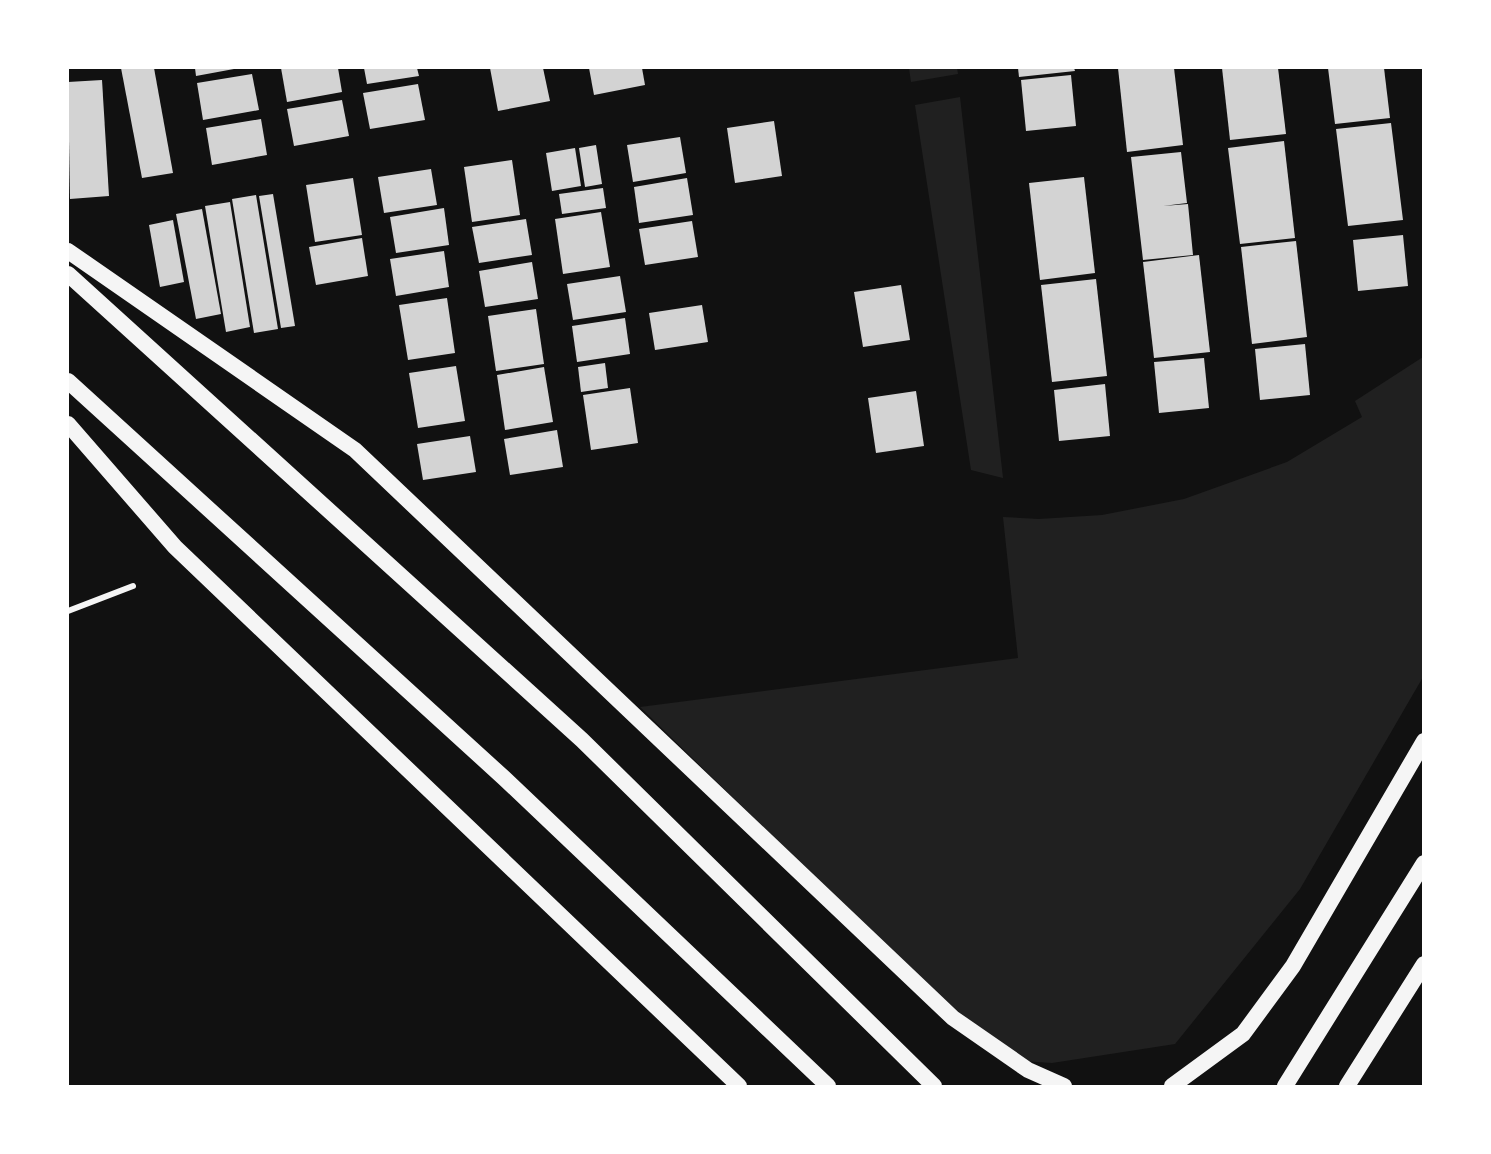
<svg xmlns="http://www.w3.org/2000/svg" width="1491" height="1154" font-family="'Nunito Sans',sans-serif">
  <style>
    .green { fill: #202020 }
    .building { fill: #d3d3d3 }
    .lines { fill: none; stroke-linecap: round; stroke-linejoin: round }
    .minor { stroke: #f5f5f5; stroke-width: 6 }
    .trunk { stroke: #f5f5f5; stroke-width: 16 }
  </style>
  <rect width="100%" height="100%" fill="#111"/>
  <g class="green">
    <polygon points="909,68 957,68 958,74 911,82"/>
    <polygon points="960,97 1003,478 971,470 915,105"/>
    <polygon points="1423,357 1423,677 1300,889 1175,1044 1052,1063 1022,1061 954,1013 640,707 1018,658 1003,517 1039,519 1102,515 1184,499 1287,462 1362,417 1355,401"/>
  </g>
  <g class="building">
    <polygon points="121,68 154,68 173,173 142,178"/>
    <polygon points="195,68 234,68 234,69 196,76"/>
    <polygon points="281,68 338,68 342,92 287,102"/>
    <polygon points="364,68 417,68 419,76 367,84"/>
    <polygon points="490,68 543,68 550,101 498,111"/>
    <polygon points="589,68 642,68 645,85 594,95"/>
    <polygon points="1018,68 1074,68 1075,71 1019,77"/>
    <polygon points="1118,68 1174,68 1183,145 1127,152"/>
    <polygon points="1222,68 1278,68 1286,134 1230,140"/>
    <polygon points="1328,68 1384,68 1390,118 1335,124"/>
    <polygon points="252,74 259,110 203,120 197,83"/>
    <polygon points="1071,75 1076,126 1026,131 1021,80"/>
    <polygon points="102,80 109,196 70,199 68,82"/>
    <polygon points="418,84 425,120 370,129 363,93"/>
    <polygon points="342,100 349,136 294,146 287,109"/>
    <polygon points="261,119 267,155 212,165 206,128"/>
    <polygon points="774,121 782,176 735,183 727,128"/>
    <polygon points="1391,123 1403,220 1348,226 1336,129"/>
    <polygon points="680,137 686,173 633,182 627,145"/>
    <polygon points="1284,141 1295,238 1240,244 1228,148"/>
    <polygon points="596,145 602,184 585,187 579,148"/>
    <polygon points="575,148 581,186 552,191 546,153"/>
    <polygon points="1181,152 1187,203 1163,206 1188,204 1193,255 1143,260 1131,157"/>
    <polygon points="512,160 520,215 472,222 464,167"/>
    <polygon points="431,169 437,205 384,213 378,177"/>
    <polygon points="1084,177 1095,273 1040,280 1029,183"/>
    <polygon points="353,178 362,235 315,242 306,185"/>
    <polygon points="687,178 693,215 639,223 634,187"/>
    <polygon points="603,188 606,208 562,214 559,194"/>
    <polygon points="273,194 295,326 281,328 259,196"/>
    <polygon points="256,195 278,329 254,333 232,199"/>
    <polygon points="230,202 250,327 226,332 205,206"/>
    <polygon points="444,208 449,245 396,253 390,217"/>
    <polygon points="202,209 221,314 196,319 176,214"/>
    <polygon points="601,212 610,267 563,274 555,219"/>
    <polygon points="526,219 532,255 479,263 472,227"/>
    <polygon points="173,220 184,282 160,287 149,225"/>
    <polygon points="692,221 698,257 645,265 639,229"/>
    <polygon points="1403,235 1408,286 1358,291 1353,240"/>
    <polygon points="362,238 368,276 316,285 309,247"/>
    <polygon points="1296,241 1307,337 1252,344 1241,247"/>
    <polygon points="444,251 449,287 396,296 390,259"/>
    <polygon points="1199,255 1210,352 1154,358 1143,262"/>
    <polygon points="532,262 538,299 485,307 479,271"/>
    <polygon points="620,276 626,312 573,320 567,284"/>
    <polygon points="1096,279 1107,376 1052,382 1041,285"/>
    <polygon points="901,285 910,340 863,347 854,292"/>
    <polygon points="447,298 455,353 408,360 399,305"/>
    <polygon points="702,305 708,342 655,350 649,313"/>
    <polygon points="536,309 544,364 496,371 488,316"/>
    <polygon points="625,318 630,354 577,362 572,326"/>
    <polygon points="1305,344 1310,395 1260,400 1255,349"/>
    <polygon points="1204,358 1209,408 1159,413 1154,362"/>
    <polygon points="605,363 608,388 581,392 578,367"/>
    <polygon points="456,366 465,421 418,428 409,373"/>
    <polygon points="544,367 553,422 505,430 497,375"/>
    <polygon points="1105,384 1110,436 1059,441 1054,390"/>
    <polygon points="630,388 638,443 591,450 583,395"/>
    <polygon points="916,391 924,446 876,453 868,398"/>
    <polygon points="557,430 563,467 510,475 504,439"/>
    <polygon points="470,436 476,472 423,480 417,444"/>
  </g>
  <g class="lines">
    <polyline class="minor" points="68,611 133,586"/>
    <g class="trunk">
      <polyline points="68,251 355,450 953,1018 1028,1070 1064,1086"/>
      <polyline points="68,274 582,740 934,1086"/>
      <polyline points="68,381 504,778 828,1086"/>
      <polyline points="68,424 175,547 739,1086"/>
      <polyline points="1172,1086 1243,1034 1293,966 1424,741"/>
      <polyline points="1285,1086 1424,863"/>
      <polyline points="1347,1086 1424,964"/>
    </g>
  </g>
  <rect width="1491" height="1154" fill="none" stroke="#ffffff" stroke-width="138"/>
</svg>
